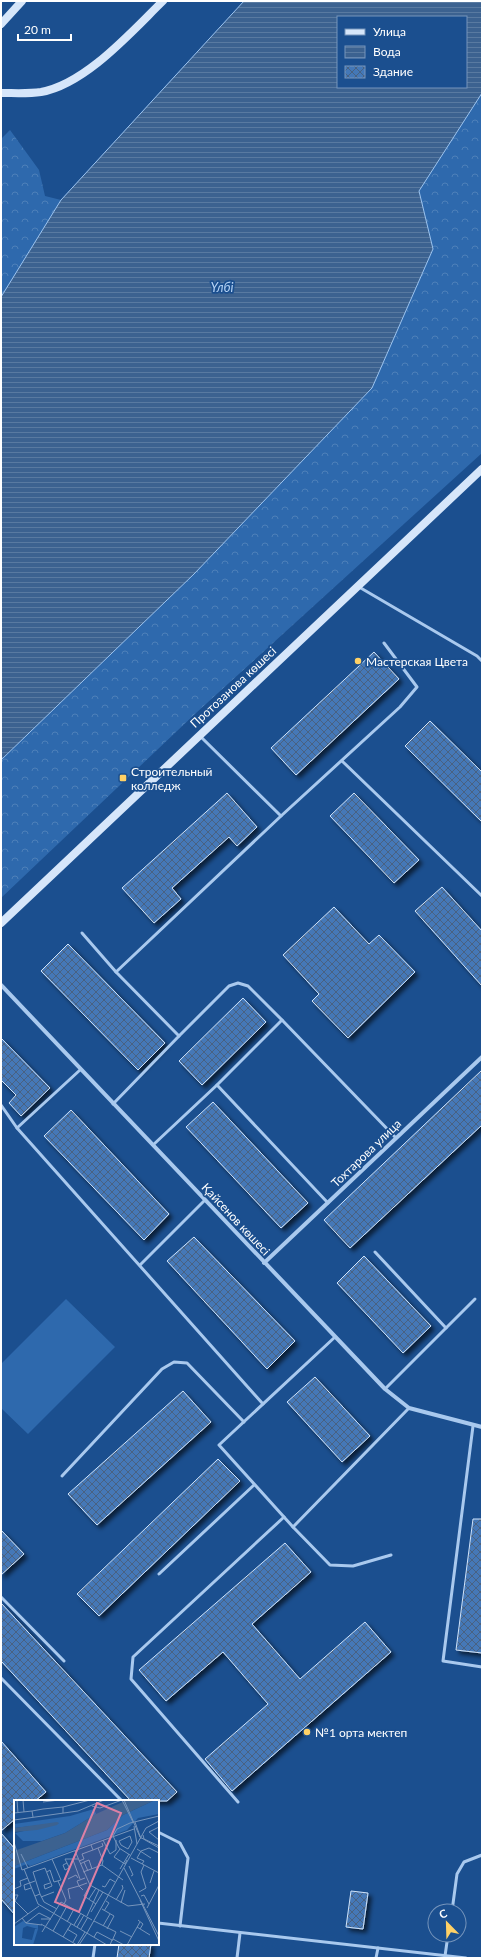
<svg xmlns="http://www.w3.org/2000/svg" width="483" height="1959" font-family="Lato,sans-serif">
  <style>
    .grass { fill: #2e69ad }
    .forest { fill: url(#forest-crowns) }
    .water { fill: url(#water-rules); stroke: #9cc4f0; fill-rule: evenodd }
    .building { fill: url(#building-cross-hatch); stroke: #cfe3fa; filter: url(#shadow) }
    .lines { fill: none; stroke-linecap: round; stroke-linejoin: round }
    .service { stroke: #a9c9ee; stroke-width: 3 }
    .minor { stroke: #a9c9ee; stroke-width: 4 }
    .secondary { stroke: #d6e6fa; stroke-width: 8 }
    .poi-dot { fill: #ffd166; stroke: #1b4f8f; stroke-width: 1.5 }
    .labels { text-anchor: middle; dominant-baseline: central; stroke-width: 3.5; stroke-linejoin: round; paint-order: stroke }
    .poi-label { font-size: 12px; fill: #fff; stroke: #1b4f8f; text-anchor: start }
    .street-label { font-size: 12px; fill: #fff; stroke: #1b4f8f }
    .water-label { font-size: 13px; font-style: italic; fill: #b5d3f5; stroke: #1b4f8f }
    .inset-road { fill: none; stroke: #7695bc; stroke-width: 1 }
    .view { fill: #dd80a5; fill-opacity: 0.15; stroke: #dd80a5; stroke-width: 2 }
    .inset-edge { fill: none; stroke: #fff; stroke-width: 2 }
  </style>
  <defs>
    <pattern id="forest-crowns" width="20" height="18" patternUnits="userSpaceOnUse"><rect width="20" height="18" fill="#2e69ad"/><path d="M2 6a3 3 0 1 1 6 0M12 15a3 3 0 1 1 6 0" fill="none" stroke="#4d80b9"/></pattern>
    <pattern id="water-rules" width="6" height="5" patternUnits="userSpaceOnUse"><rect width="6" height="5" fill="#3c6290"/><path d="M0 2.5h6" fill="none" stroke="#597aa1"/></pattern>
    <pattern id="building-cross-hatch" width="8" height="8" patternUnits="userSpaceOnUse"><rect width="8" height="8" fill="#4478b7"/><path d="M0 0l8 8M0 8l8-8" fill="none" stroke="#486282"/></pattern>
    <filter id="shadow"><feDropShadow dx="3.5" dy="3.5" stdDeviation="2" flood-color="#0009"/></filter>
  </defs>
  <rect width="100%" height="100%" fill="#1b4f8f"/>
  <polygon class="grass" points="66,1299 115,1347 28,1434 1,1408 1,1364"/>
  <g class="forest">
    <polygon points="482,93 482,453 196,713 1,898 1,760 194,574 372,388 433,249 419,191"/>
    <polygon points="10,130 39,170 45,196 61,200 1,297 1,139"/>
  </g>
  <path class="water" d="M244 1H482V93L419 191 433 249 372 388 194 574 1 760V297L61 200ZM338 17H466V87H338Z"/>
  <g class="building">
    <polygon points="374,652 399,679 296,775 271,748"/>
    <polygon points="430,721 482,772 482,822 405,746"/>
    <polygon points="227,793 257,827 237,846 229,837 172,888 181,899 154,923 122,888"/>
    <polygon points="354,793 419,860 394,883 330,816"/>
    <polygon points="442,887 482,931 482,986 415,911"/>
    <polygon points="334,907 369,944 379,935 415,972 348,1038 312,1001 319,994 283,955"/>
    <polygon points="68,944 165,1043 138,1070 41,971"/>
    <polygon points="243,998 266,1022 202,1085 179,1061"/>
    <polygon points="1,1038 50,1088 21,1116 9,1103 16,1095 1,1080"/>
    <polygon points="482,1070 482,1125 350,1248 324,1220"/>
    <polygon points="213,1102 308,1203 281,1228 186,1127"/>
    <polygon points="71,1110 169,1214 144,1240 44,1136"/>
    <polygon points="194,1237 295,1341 267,1369 167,1261"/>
    <polygon points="364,1256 431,1326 403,1353 337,1283"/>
    <polygon points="315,1377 370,1436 342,1462 287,1402"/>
    <polygon points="183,1391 211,1422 97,1525 68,1494"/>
    <polygon points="218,1459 240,1481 99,1616 77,1594"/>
    <polygon points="473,1519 482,1519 482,1653 456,1650"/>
    <polygon points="1,1530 24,1554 1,1575"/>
    <polygon points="285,1543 311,1572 252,1624 300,1679 365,1622 391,1652 232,1791 205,1759 268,1704 223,1652 166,1701 139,1670"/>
    <polygon points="1,1603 177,1792 167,1801 131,1801 1,1661"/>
    <polygon points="1,1741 46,1792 35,1801 15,1801 15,1819 1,1831"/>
    <polygon points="1,1833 15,1849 15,1915 1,1899"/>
    <polygon points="351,1891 368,1893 363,1929 346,1927"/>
    <polygon points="119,1944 151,1944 149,1958 117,1958"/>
  </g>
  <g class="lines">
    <g class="service">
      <polyline points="359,587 477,656 482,661"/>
      <polyline points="342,761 482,896"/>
      <polyline points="281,816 400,707 417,687 384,643"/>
      <polyline points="82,933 116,972"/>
      <polyline points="179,1036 229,986 238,983 248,986 282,1020"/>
      <polyline points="217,1085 282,1020 396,1138"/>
      <polyline points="113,1104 179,1036 116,972 281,816 201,737"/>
      <polyline points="1,1105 17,1128 80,1070"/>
      <polyline points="17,1128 263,1404"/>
      <polyline points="153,1145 217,1085 328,1203"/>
      <polyline points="375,1252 446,1328"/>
      <polyline points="140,1265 205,1200"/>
      <polyline points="385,1389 475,1299"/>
      <polyline points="473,1426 443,1661 482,1667"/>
      <polyline points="62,1476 162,1369 174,1362 187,1363 244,1422"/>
      <polyline points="293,1527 219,1445 335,1337"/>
      <polyline points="391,1555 353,1566 330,1565 293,1527 409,1408"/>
      <polyline points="159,1574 254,1485"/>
      <polyline points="1,1597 64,1661"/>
      <polyline points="1,1678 122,1801"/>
      <polyline points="238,1802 131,1679 133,1657 284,1517"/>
      <polyline points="158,1832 180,1843 188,1858 180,1926"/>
      <polyline points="452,1911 457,1874 464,1862 482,1855"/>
      <polyline points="158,1923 466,1958"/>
      <polyline points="445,1956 448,1935"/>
      <polyline points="93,1958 95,1944"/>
      <polyline points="237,1958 240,1933"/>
      <polyline points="376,1958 378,1948"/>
    </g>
    <g class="minor">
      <polyline points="1,985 385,1389 409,1408 482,1427"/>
      <polyline points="264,1263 482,1057"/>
    </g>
    <g class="secondary">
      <polyline points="1,24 22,1"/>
      <path d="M1 93C14 93 28 94 41 92 86 84 132 31 163 1"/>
      <polyline points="1,923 482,469"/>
    </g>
  </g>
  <g class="poi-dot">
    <circle cx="358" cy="661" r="4"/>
    <rect x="119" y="774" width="8" height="8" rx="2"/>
    <circle cx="307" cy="1732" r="4"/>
  </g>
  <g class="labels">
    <g class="poi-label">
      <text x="366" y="661">Мастерская Цвета</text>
      <text x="131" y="771">Строительный<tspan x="131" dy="14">колледж</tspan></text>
      <text x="315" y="1732">№1 орта мектеп</text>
    </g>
    <g class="street-label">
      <text transform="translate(233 687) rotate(-43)">Протозанова көшесі</text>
      <text transform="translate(366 1153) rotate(-44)">Тохтарова улица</text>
      <text transform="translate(236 1219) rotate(47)">Қайсенов көшесі</text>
    </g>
    <g class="water-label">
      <text x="222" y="287">Үлбі</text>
    </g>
  </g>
  <g transform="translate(14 1800)">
    <rect width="145" height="145" fill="#1b4f8f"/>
    <path d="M141 0H145V14L124 18 113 30 16 66 13 64 0 69V66L93 30 109 15ZM80 9 82 14 51 33 28 41H9L1 33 45 23 0 28V24L56 16ZM9 121 24 125V129L13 126 9 128 8 138 18 140 21 129H24L19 145 0 144V127Z" fill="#2e69ad"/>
    <path d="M113 0H141L109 15 93 30 0 66V51L51 33 82 14ZM43 22 45 23 43 25 23 30 0 32V28Z" fill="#3c6290"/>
    <path class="inset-road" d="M3 0 4 13M9 0 10 12M108 0 119 22M110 0 126 37 145 48M29 2 45 0M78 6 86 8 108 0M49 7 76 0M0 13 18 11M19 17 18 11 29 9 49 7V13M0 20 64 11 90 0M121 22 127 39M120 26 123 44M145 27 135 32 145 40M132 28 145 21M129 35 130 39 145 46M99 36 105 48 116 55M99 36 103 29 116 23 145 16M116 36 118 42 114 49 107 45 105 41ZM89 40 96 54 102 50V40M0 42 8 70 120 29M84 48 89 61 88 65M106 49 100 57 111 64 113 60M123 49 137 58M79 50 89 46 88 43M61 51 76 85 114 106 131 104M7 54 14 68M117 58 145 73M51 59 55 67V68L51 70 49 65 53 63M51 59H64M59 60 66 79M65 61 70 59 68 54 79 50 77 45M70 62 75 60 78 69M66 64 70 62 74 71M128 64 130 61 123 58 127 51 135 48 145 53M115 66 119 75 117 76M110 68 145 136M10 69 24 104 93 145M106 69 115 54M33 72 36 70 40 82 47 80 38 59M69 72 88 65 109 80M54 79 62 75 64 78M44 81 52 100 50 104M136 83 140 71M76 85 70 96 82 104M65 86 63 81 71 78M88 86 91 87 96 79 101 82M17 88 11 90 10 85 21 81M0 89 7 86 6 81 14 78M69 90 65 86 73 83M125 92 132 88 127 72 130 65M26 94 30 102 43 109M0 95H4L1 101 14 114M21 96 26 94 19 72 31 68 38 86 31 89 30 85 36 83M127 96 130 95 135 104M27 97 40 92M56 99 54 89 65 86M75 99 82 88M102 100 109 88 108 85M126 100 145 141M107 103 111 90M133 108 145 85M88 109 100 116 93 129M90 111 95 103 92 101M77 112 89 92M73 116 85 90M8 118 12 123 28 125M124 120 129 124 126 129M80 121 102 132 98 141M53 122 60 109M12 123 25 113 37 119H27M0 124 25 106M27 124 63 145M60 125 67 113M89 126 96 114M63 127 70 115M123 127 136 135M53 129 63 135 59 142M67 129 74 117M39 131 53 106M106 131 118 137M28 132 47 102 78 120M73 133 132 28M49 137 57 124M80 137 83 132 98 140 96 145M99 139 110 145M63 145 71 132M65 145 73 133M113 145 126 122"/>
    <path class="view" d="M83 3 107 13 65 112 41 102Z"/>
    <rect width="145" height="145" class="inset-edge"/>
  </g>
  <rect width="483" height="1959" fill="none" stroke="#ffffff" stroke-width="4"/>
  <rect x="337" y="16" width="130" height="72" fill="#1b4f8f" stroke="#7695bc"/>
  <rect x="345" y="29" width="20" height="6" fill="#d6e6fa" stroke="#7695bc"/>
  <text x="373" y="36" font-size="12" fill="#ffffff">Улица</text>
  <rect x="345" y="46" width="20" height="12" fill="url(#water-rules)" stroke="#7695bc"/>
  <text x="373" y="56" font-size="12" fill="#ffffff">Вода</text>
  <rect x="345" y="66" width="20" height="12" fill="url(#building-cross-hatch)" stroke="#7695bc"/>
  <text x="373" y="76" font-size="12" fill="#ffffff">Здание</text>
  <g transform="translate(447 1923) rotate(337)"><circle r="19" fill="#1b4f8f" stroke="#7695bc"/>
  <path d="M0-3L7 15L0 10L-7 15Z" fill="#ffd166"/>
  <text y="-6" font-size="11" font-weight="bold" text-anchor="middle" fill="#ffffff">С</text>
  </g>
  <path d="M18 34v6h53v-6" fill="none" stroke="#ffffff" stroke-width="2"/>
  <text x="24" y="34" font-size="12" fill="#ffffff" stroke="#1b4f8f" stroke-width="3" paint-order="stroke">20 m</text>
</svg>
